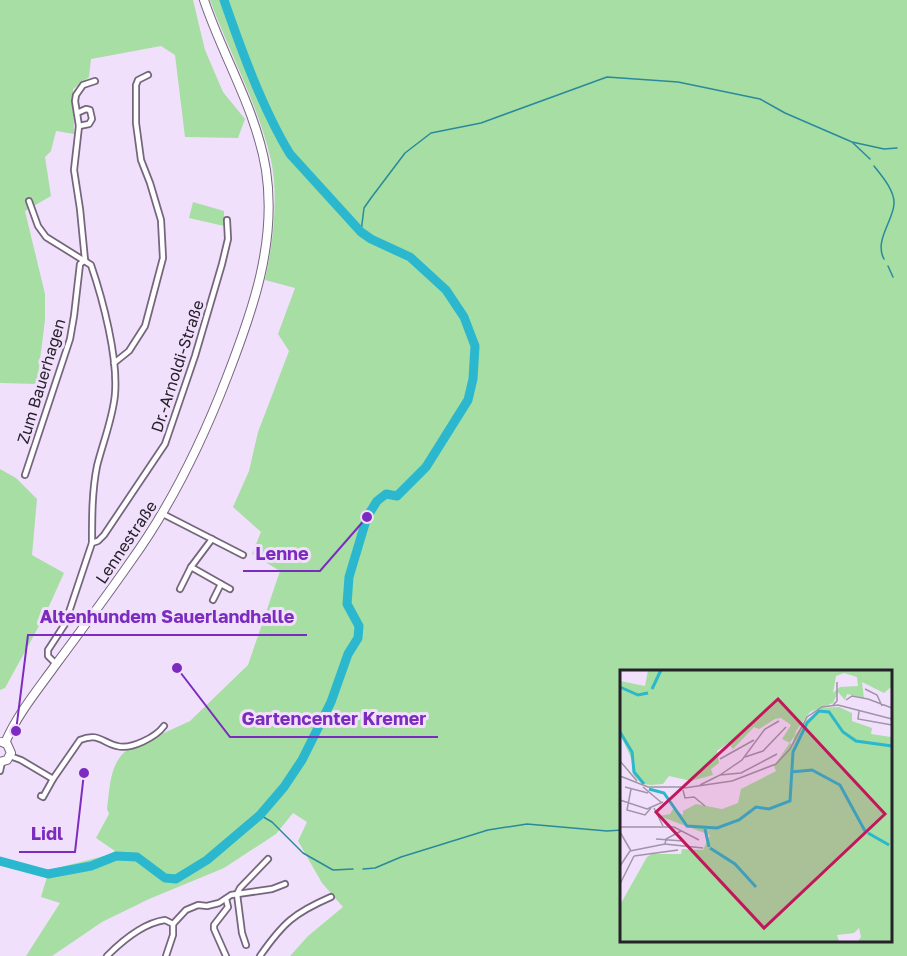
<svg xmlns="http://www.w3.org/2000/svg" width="907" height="956" font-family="'Golos Text',sans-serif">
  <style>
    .green { fill: #a6dea3; fill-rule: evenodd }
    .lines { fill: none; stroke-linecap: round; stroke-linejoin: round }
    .stream { stroke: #2a8a9c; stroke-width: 1.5 }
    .river { stroke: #2bb7cd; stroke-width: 9 }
    .minor-casing { stroke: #75667d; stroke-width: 8 }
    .primary-casing { stroke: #75667d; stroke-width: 10 }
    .minor { stroke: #fff; stroke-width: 4.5 }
    .primary { stroke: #fff; stroke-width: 8 }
    .labels { text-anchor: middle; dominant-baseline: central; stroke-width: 6; stroke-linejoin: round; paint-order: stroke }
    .street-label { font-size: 16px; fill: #27212b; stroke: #f1e0fb }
    .inset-river { fill: none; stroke: #2bb7cd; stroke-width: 3 }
    .inset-road { fill: none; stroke: #a094a8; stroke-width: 1.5 }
    .view { fill: #c2185b; fill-opacity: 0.15; stroke: #c2185b; stroke-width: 3 }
    .inset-edge { fill: none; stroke: #27212b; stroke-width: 3 }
    .leader { fill: none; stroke: #7b2cbf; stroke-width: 2 }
    .callout-dot { fill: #7b2cbf; stroke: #f1e0fb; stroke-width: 2 }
    .callout-label { font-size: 18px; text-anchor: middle; font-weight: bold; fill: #7b2cbf; stroke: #f1e0fb; stroke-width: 6; stroke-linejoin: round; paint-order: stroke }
  </style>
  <rect width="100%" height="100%" fill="#f1e0fb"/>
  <g class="green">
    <polygon points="0,0 193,0 205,50 223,92 245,119 238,138 185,137 175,55 161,46 91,59 89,77 73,89 74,134 56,131 51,151 45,157 51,196 25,211 45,294 45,320 37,384 0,383"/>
    <path d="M210 0H907V956H290L308 936 343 907 322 883 298 841 307 822 293 813 276 834 224 868 149 899 102 922 52 956H26L60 903 41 897 49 870 112 854 115 851 96 838 109 814 107 809C110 788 109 764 127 750L190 721 248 665 280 571 252 554 261 532 233 507 249 471 258 432 289 351 278 334 295 288 265 280C273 242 279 199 271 160 258 104 230 54 210 0ZM622 671H890V940H622Z"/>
    <polygon points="193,202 224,211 224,226 189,218"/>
    <polygon points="0,469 16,478 37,499 32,555 64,573 45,615 5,688 0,690"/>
  </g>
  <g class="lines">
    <g class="stream">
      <polyline points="853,143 870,159"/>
      <path d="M874 166C882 176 895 191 894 204 893 221 874 241 884 259"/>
      <polyline points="361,232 364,208 371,198 405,153 431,133 481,123 607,77 678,82 760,99 785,113 852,142 884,149 897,148"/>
      <polyline points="888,266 893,277"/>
      <polyline points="260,815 272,822 303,853 333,870 353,869"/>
      <polyline points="363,869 375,868 401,857 488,830 527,824 607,831 622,830"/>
    </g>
    <path class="river" d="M0 861 48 874 91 866 116 856 137 857 165 878 176 879 207 860 260 815 284 787 302 760 331 702 348 654 358 638 359 626 347 604 349 577 367 517 377 501 386 494 397 496 426 467 468 400 473 379 475 346 464 317 446 290 410 257 371 239 361 232 290 154C263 110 241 49 224 0"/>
    <defs>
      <g id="minor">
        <polyline points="77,113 86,109 90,110 92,119 89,124 79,126"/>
        <path d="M29 201 38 226 46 237 91 265C103 300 118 357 115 394 113 418 103 442 97 466 92 491 92 517 92 543"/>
        <polyline points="85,260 80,209 74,170 79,126 75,101 76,95 83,85 95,81"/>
        <polyline points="114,363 129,351 145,326 163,258 161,220 150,183 141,160 136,123 136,85 138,80 148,75"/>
        <polyline points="25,475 70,339 74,316 80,264 85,260"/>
        <polyline points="163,514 243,555"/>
        <polyline points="191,567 221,584 213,600"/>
        <polyline points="221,584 230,589"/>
        <polyline points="180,589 191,567 212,539"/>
        <polyline points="56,664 48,656 48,650 65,624 92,543 98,541 104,535 165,444 195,356 222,264 228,239 227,220"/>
        <path d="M10 756 21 760 53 779 80 740C98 732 103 743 117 746 131 750 156 737 164 726"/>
        <polyline points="0,771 2,762"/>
        <polyline points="41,796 43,797 53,779"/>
        <polyline points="226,899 228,907 214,925 214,929 226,956"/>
        <polyline points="173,924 186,910 198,905 207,906 219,903 231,895 272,889 285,884"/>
        <polyline points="246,945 242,933 237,894 240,888 268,859"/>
        <path d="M107 956C122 941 143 923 165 920L173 924"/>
        <polyline points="166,956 173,935 173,924"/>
        <path d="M260 956C283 923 294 913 331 897"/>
      </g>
      <g id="primary">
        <path d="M5 743C17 715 36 692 54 667 80 632 106 597 131 561 172 504 202 442 227 377 253 310 277 242 266 170 256 109 223 57 204 0"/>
        <polyline points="0,762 7,760 11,753 7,744 2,742"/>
      </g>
    </defs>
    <use href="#minor" class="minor-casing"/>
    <use href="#primary" class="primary-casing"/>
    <use href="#minor" class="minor"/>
    <use href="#primary" class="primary"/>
  </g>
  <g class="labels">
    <g class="street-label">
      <text transform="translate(177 366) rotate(-72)">Dr.-Arnoldi-Straße</text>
      <text transform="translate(41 381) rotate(-73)">Zum Bauerhagen</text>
      <text transform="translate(126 542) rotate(-56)">Lennestraße</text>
    </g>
  </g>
  <g transform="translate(620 670)">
    <rect width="272" height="272" fill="#f1e0fb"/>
    <path d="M28 0H272L271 17 264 23 242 12 244 28 227 24 225 30 218 22 213 33 190 42 176 61 172 74 162 69 171 55 161 48 155 49 139 59 134 57 113 79 108 73 97 81 99 93 91 99 93 105 71 111 49 106 43 114 31 115 22 114 13 105 12 90 0 64V11L25 16ZM224 3 237 7 238 16 220 17 213 23 216 6ZM219 37 232 43V51L252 58 251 64 271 67V271H238L241 267 239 258 234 263 217 265 219 271H0V235L27 187 32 184H61L62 179 83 180 90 165 39 146 50 144 53 139 63 145V141L76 134 102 139 118 133 121 119 156 101 154 96 184 52 202 38Z" fill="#a6dea3" fill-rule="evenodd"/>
    <path class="inset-river" d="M0 17 18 25 28 23M32 19 41 0M0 62 12 82 14 102 24 114M171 102 192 100 220 115 245 161M29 119 44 123 67 156 97 158 119 150 136 137 149 139 170 131 173 82 187 53 199 41 209 42 223 62 236 71 272 76M85 159 89 177M248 163 269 175M90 178 115 194 136 217"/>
    <path class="inset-road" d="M245 19 257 25 262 36M226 30 232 26 248 29 272 38M213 35 217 31V12M239 41 238 49 272 55M125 87 143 81 166 57M100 89 134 70M0 91 17 111M100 105 122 90 145 59 159 51M0 106 28 117H61M80 115 100 105 121 103 157 84M5 117 28 123M23 117 42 133M64 118 112 111 156 94 170 79 187 47 202 37 218 35 272 49M11 119 7 140 25 145 31 138M63 120 65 128 74 127 85 136M0 130 27 139 43 132M34 138 43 156M0 157H54L79 170M61 161 46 169 45 174 83 178M0 162 11 181M36 169 63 171M10 181 45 174M14 186 58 180M0 196 10 181M0 214 14 186"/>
    <path class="view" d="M158 29 265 144 144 258 36 142Z"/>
    <rect width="272" height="272" class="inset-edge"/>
  </g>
  <path class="leader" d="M367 517L320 571H243M16 731L28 635H307M177 668L230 737H438M84 773L75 852H19"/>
  <g class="callout-dot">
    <circle cx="367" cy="517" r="6"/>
    <circle cx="16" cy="731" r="6"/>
    <circle cx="177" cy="668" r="6"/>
    <circle cx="84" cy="773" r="6"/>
  </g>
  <g class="callout-label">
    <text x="282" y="560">Lenne</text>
    <text x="167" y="623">Altenhundem Sauerlandhalle</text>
    <text x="334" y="725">Gartencenter Kremer</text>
    <text x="47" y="840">Lidl</text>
  </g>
</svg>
